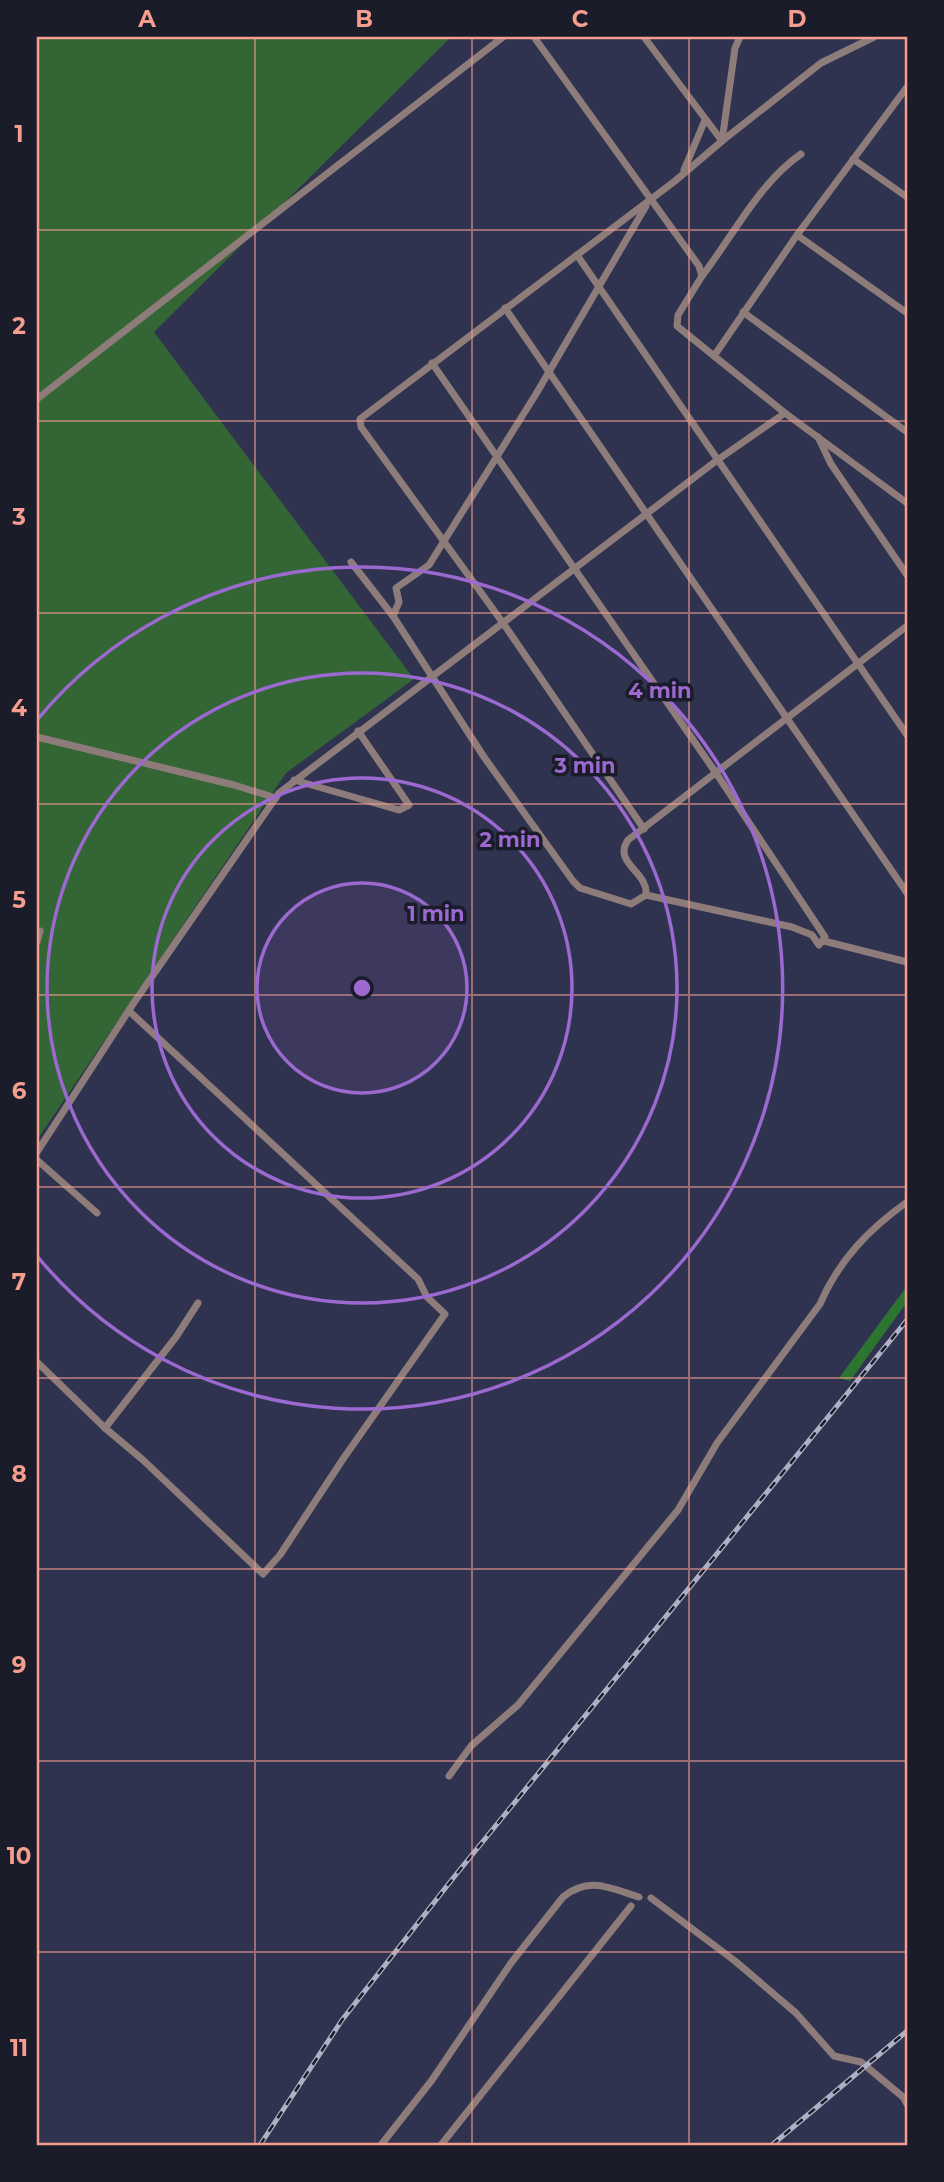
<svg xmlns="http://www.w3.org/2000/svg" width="944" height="2182" font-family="Montserrat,sans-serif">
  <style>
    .green { fill: #346535 }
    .forest { fill: #2c7530 }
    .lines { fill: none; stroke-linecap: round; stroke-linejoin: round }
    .minor { stroke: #8e7c7a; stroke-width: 7 }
    .rail-casing { stroke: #aeb1c5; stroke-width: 5 }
    .rail { stroke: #1b1c29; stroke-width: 2.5; stroke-dasharray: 8; stroke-linecap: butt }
    .grid { fill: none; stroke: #f59d8f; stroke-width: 2; stroke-opacity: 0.55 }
    .ring { fill: none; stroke: #9b69cf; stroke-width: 3.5 }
    .centre { fill: #9b69cf; stroke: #1b1c29; stroke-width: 3.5 }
    .ring-label { font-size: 21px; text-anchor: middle; font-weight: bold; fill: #9b69cf; stroke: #1b1c29; stroke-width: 7; stroke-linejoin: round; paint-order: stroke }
    .neatline { fill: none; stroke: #f59d8f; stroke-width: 2.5 }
    .grid-label { font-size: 23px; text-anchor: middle; font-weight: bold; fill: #f59d8f }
  </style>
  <rect width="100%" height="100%" fill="#30334f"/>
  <polygon class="green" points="37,37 451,37 154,332 414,679 286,773 37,1140"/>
  <polygon class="forest" points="907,1286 907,1302 850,1381 839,1378"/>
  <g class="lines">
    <g class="minor">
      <polyline points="534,37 699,266 702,276 678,315 677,326 714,356"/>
      <polyline points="644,37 722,141 821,63 874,37"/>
      <polyline points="853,159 907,197"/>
      <polyline points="684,170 705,120"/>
      <polyline points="797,235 907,313"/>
      <polyline points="577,255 907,735"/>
      <path d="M702 276C733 236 759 183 801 154"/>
      <polyline points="505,308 907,893"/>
      <polyline points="743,312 907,432"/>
      <polyline points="432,363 716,773 825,937 819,945 812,935 792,927 646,895"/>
      <polyline points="37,399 503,37"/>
      <polyline points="785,413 714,356 797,235 907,87"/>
      <polyline points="818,437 831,464 907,575"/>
      <path d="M351 562 393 616 484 757 573 881 580 888 631 904 646 895C649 872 612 863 628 840L907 626"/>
      <polyline points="393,616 399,602 396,588 429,565 536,394 646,206"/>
      <polyline points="37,737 234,785 276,798"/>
      <polyline points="294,780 399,810 409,805 358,731"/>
      <polyline points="644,829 503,623 361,427 360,419 675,181 722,141 735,48 740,37"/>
      <polyline points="824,941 907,962"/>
      <polyline points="37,942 40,931"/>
      <polyline points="37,1152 133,1004 279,793 716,461 785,413 907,503"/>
      <polyline points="37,1160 97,1213"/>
      <polyline points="37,1362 105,1428 176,1337 198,1303"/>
      <polyline points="105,1428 143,1460 263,1574 280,1555 343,1459 445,1314 427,1297 418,1279 129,1011"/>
      <path d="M449 1776 471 1746 518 1705 678 1510 717 1443 820 1304C839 1260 869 1229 907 1202"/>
      <polyline points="651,1898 735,1961 796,2013 834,2056 861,2062 903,2097 907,2104"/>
      <path d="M381 2145 432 2080 511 1963 563 1897C589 1876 610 1888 639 1897"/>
      <polyline points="441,2145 631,1906"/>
    </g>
    <defs>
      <g id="rail">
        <polyline points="260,2145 342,2020 454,1877 907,1320"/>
        <polyline points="772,2145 907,2031"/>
      </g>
    </defs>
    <use href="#rail" class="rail-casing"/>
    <use href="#rail" class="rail"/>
  </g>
  <path class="grid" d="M255 37V2145M472 37V2145M689 37V2145M37 230H907M37 421H907M37 613H907M37 804H907M37 995H907M37 1187H907M37 1378H907M37 1569H907M37 1761H907M37 1952H907"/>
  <circle cx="362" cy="988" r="105" fill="#9b69cf" fill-opacity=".12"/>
  <g class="ring">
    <circle cx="362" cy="988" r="105"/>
    <circle cx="362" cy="988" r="210"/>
    <circle cx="362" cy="988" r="315"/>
    <path d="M37 720A421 421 0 1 1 37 1256"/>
  </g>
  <circle cx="362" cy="988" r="10" class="centre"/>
  <g class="ring-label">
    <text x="660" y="698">4 min</text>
    <text x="585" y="773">3 min</text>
    <text x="510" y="847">2 min</text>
    <text x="436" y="921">1 min</text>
  </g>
  <rect width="944" height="2182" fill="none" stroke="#1b1c29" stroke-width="77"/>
  <rect x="38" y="38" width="868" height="2106" class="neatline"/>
  <g class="grid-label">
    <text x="147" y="27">A</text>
    <text x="364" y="27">B</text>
    <text x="580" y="27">C</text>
    <text x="797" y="27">D</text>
    <text x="19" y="142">1</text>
    <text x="19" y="334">2</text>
    <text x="19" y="525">3</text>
    <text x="19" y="716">4</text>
    <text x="19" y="908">5</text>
    <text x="19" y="1099">6</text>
    <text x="19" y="1290">7</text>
    <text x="19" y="1482">8</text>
    <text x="19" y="1673">9</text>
    <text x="19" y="1864">10</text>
    <text x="19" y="2056">11</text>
  </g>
</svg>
